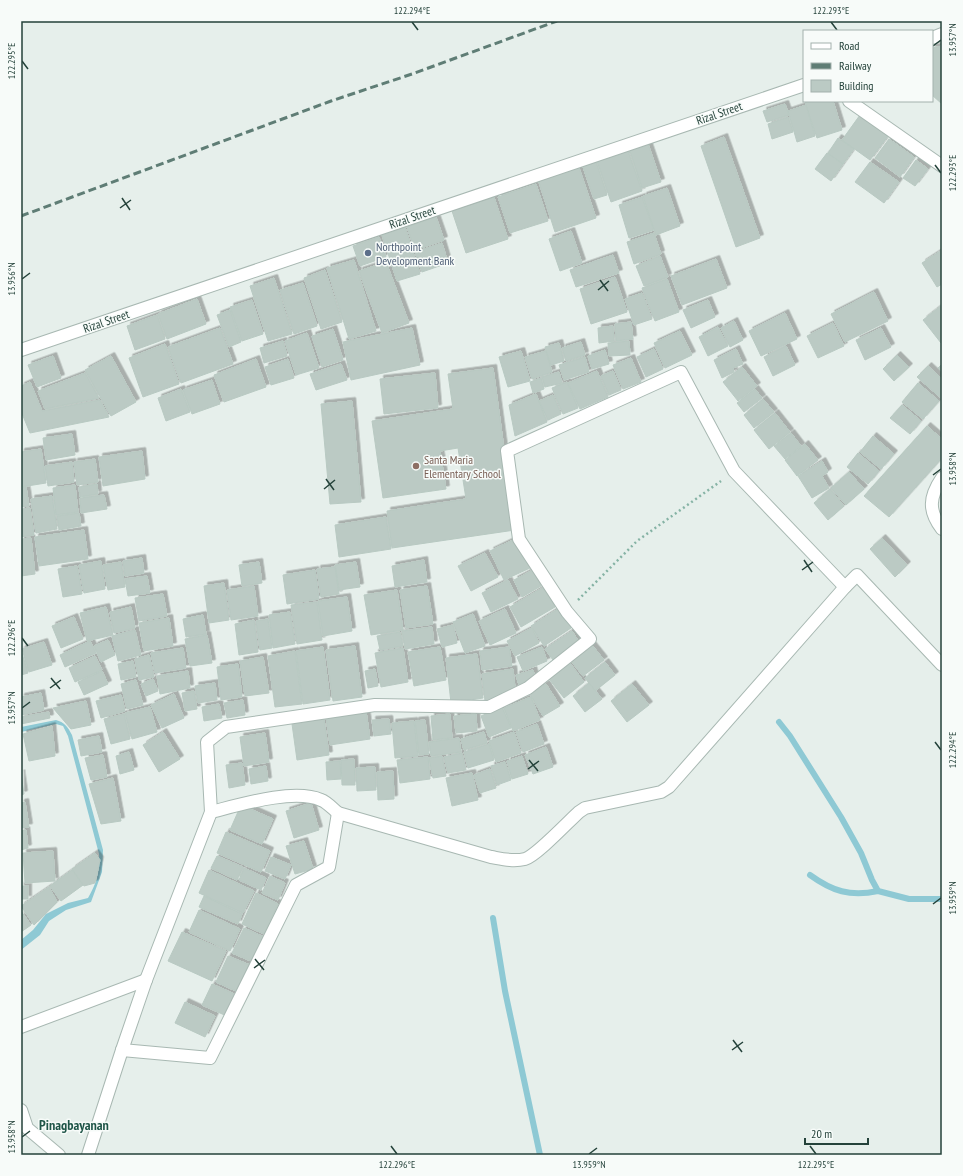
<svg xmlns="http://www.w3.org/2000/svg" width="963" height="1176" font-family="'PT Sans Narrow',sans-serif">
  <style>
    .water { fill: #8ec9d4 }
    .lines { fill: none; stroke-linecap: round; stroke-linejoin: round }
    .stream { stroke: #8ec9d4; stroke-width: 6 }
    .building { fill: #bbcac4; stroke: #b8c9c2; filter: url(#shadow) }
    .minor-casing { stroke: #a8b8b2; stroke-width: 14 }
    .path { stroke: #86b3a5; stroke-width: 2.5; stroke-dasharray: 2 3; stroke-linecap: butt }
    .minor { stroke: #fff; stroke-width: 12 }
    .rail { stroke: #5f7d75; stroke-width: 3; stroke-dasharray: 8 4; stroke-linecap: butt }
    .ticks { fill: none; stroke: #24423a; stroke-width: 1.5 }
    .service-dot { fill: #5c6f8a; stroke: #f7fbf9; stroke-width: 1.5 }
    .education-dot { fill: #8d6e63; stroke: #f7fbf9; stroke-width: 1.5 }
    .labels { text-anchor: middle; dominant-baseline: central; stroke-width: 3; stroke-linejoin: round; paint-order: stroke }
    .street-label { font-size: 12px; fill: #24423a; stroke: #f7fbf9 }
    .service-label { font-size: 12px; fill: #4e5e75; stroke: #f7fbf9; text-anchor: start }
    .education-label { font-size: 12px; fill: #785e54; stroke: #f7fbf9; text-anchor: start }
    .quarter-label { font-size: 14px; font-weight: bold; fill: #1f5548; stroke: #f7fbf9 }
    .neatline { fill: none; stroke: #24423a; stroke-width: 1.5 }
    .ticks-label { font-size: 10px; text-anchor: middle; fill: #24423a }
  </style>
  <defs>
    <filter id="shadow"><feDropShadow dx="3.5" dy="-3.5" stdDeviation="0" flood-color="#0004"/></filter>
  </defs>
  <rect width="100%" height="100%" fill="#e6efeb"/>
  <path class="water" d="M56 720C64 722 68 727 72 735L103 850 102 872 91 902 66 910 49 921 40 935 21 950V940L33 930 46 914 68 903 88 898C97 882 100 872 99 854L68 736 63 726 56 724 21 732V727Z"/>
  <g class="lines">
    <g class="stream">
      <polyline points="779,722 790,736 841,817 861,853 872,880 878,891 909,899 942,899"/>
      <path d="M810 875C832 891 850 897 878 891"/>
      <polyline points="493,918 505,991 540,1155"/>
    </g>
  </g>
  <g class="building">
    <polygon points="942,46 942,104 932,95 932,48"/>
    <polygon points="810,101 833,101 842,130 817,138 805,102"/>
    <polygon points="785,104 789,115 767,122 763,111"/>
    <polygon points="806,105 815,136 797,142 788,111"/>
    <polygon points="860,115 888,136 870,160 842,140"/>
    <polygon points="788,117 793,132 772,139 768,124"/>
    <polygon points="724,137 760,238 736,247 701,146"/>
    <polygon points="838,138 854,149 843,164 828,153"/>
    <polygon points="889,139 914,157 900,177 875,158"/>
    <polygon points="647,141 661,182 642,188 629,148"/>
    <polygon points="627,148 642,191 611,202 596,158"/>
    <polygon points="827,153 843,164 831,181 815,169"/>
    <polygon points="916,160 928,169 915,186 903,178"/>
    <polygon points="596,162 607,195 594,199 583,167"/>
    <polygon points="870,162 899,182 884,203 855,182"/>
    <polygon points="578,165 596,218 555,232 538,179"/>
    <polygon points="536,184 548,221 510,233 498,197"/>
    <polygon points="667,188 680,226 656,235 643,196"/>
    <polygon points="494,197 508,239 466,253 452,211"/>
    <polygon points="642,197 654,230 629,238 619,205"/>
    <polygon points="436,217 444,240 415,250 407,227"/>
    <polygon points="405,227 420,274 397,281 382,235"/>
    <polygon points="571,231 582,263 560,271 549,239"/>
    <polygon points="654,233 661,254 634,264 627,242"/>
    <polygon points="379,237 386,257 360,266 353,246"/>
    <polygon points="442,243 448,263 422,272 415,252"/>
    <polygon points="942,250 942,284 937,287 922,263"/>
    <polygon points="613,255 619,273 576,287 570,270"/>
    <polygon points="660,256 668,277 644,286 636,266"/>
    <polygon points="716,259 727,288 682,305 671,276"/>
    <polygon points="354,260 376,331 349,339 327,268"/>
    <polygon points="386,262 409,323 382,333 359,271"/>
    <polygon points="325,270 342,322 321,329 304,278"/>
    <polygon points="615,277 627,312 591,324 580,289"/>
    <polygon points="274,278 292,334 268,341 250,286"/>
    <polygon points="667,279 679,312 655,321 642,288"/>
    <polygon points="303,283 317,326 294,334 280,290"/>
    <polygon points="874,292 888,321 845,342 831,314"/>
    <polygon points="642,293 652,319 634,325 625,299"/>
    <polygon points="197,299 206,324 167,339 158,314"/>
    <polygon points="252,300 263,334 242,341 230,307"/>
    <polygon points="708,300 715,317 691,328 683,310"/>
    <polygon points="942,305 942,341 941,343 923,320"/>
    <polygon points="230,310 241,342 229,347 217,315"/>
    <polygon points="785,313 797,339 761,356 749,331"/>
    <polygon points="157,315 165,339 135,350 127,326"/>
    <polygon points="734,321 743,340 730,347 721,328"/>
    <polygon points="631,322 633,339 616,341 615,324"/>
    <polygon points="833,323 844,346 818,358 807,336"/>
    <polygon points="613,326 614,341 599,343 598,328"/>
    <polygon points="718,327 728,346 708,356 699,337"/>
    <polygon points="220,328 233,364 181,383 168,347"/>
    <polygon points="412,328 420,365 351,380 343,342"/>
    <polygon points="881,328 891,347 865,360 856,340"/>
    <polygon points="333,329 343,360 322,367 312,336"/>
    <polygon points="680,331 692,355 665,368 654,343"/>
    <polygon points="307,333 319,368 296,375 285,341"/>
    <polygon points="283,341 287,356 264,363 260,348"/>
    <polygon points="629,341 630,355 609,356 608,343"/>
    <polygon points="581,342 585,355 566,361 562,348"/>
    <polygon points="559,343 564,361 551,365 545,347"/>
    <polygon points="165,344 179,384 143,397 129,358"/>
    <polygon points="786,346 795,365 773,376 764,357"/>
    <polygon points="654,349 663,369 646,377 637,357"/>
    <polygon points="736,349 743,364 733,368 734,372 722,378 714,360"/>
    <polygon points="605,350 609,364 592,369 588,356"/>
    <polygon points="521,351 530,381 508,387 499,357"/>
    <polygon points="546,351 552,372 532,379 525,357"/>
    <polygon points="897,355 909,367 894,381 883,369"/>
    <polygon points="53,356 61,378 37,387 28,365"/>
    <polygon points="111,356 136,402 111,416 85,370"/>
    <polygon points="585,357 589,372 564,380 559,365"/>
    <polygon points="631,358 641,382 623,389 613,365"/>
    <polygon points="256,359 266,387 224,402 214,375"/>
    <polygon points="288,359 294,378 271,385 265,367"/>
    <polygon points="341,364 347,380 316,390 310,374"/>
    <polygon points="942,364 942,372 938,368"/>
    <polygon points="928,366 942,379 942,397 941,398 917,377"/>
    <polygon points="742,367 757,386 738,401 723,382"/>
    <polygon points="493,368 515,530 392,548 387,511 466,499 458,448 440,451 446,489 383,498 372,421 453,409 448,374"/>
    <polygon points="597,371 608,397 580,409 568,383"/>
    <polygon points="613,371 621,390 609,395 601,376"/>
    <polygon points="559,372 562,383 545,387 542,377"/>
    <polygon points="85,373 99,398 45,409 38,391"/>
    <polygon points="435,373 438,408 384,414 380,379"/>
    <polygon points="541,378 544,389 533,393 530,382"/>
    <polygon points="212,380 220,404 192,414 183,390"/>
    <polygon points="30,382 42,411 100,400 109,417 30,433 21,411 21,386"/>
    <polygon points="567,382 578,408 563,414 552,388"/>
    <polygon points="918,383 939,401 923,419 902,402"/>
    <polygon points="181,389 190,412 166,421 158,398"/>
    <polygon points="755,389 762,398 744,412 737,403"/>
    <polygon points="536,394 547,422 515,436 509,405"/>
    <polygon points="553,395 561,414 548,420 539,401"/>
    <polygon points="763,399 774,412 754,428 744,415"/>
    <polygon points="352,401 361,502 330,504 321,404"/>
    <polygon points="902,405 921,421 910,434 890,418"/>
    <polygon points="775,413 790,432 769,449 754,430"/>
    <polygon points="927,426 942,439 942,458 889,517 864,496"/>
    <polygon points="791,433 801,446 785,459 774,446"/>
    <polygon points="72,434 75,455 46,460 43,438"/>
    <polygon points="873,436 894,454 881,469 860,452"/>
    <polygon points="805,444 818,460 797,476 785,460"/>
    <polygon points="41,449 46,483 21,487 21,452"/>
    <polygon points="142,451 145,479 103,486 99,457"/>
    <polygon points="858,453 879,471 868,484 847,467"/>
    <polygon points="95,459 98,482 77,485 74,462"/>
    <polygon points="822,461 828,472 822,476 829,488 812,498 798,476"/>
    <polygon points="72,462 74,482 48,486 45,466"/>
    <polygon points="849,472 864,489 846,505 831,488"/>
    <polygon points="97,484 98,494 80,497 79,487"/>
    <polygon points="75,485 78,512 56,515 53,488"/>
    <polygon points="26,487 29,506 21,507 21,488"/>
    <polygon points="830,489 844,506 828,520 814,503"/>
    <polygon points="104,495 107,509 81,513 80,498"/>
    <polygon points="52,496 57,529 36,533 31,499"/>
    <polygon points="30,508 34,535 21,537 21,509"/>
    <polygon points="79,513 81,526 59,530 57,516"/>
    <polygon points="386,517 391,549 339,557 335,525"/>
    <polygon points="84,530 88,559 39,566 35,537"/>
    <polygon points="31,538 35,574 21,576 21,539"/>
    <polygon points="882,538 907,565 895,577 870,549"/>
    <polygon points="515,539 530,568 504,580 490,551"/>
    <polygon points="485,553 498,577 471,591 458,566"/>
    <polygon points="142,558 144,573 125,576 123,561"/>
    <polygon points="424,560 427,582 395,587 392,566"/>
    <polygon points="101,561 105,589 84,593 79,565"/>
    <polygon points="121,562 125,587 108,590 103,565"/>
    <polygon points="259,562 262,583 242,586 239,565"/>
    <polygon points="356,562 360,587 339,590 335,565"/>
    <polygon points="77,566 82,594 63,597 58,569"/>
    <polygon points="335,567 339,594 321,597 317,569"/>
    <polygon points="315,570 319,599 287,604 283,575"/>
    <polygon points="533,570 541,586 522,597 514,580"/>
    <polygon points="147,576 150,593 128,596 125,579"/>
    <polygon points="508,580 518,599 491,612 482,593"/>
    <polygon points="224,583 229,620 209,623 204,586"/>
    <polygon points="254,586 258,616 231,620 227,590"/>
    <polygon points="427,586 433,624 406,628 400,590"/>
    <polygon points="544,587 555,607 521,627 510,607"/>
    <polygon points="397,590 403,630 371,635 364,595"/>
    <polygon points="163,594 167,616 139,621 135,598"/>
    <polygon points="347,597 352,631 323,636 318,601"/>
    <polygon points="317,602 322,640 297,644 291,605"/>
    <polygon points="106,607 113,635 87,641 80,613"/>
    <polygon points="131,607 135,628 114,633 110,612"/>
    <polygon points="505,609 516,633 490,645 479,621"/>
    <polygon points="558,609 571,628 544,646 531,626"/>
    <polygon points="290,612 295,644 273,648 269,615"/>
    <polygon points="473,614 485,646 465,653 453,622"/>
    <polygon points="203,615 206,634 186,637 183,619"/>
    <polygon points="74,617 83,639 61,648 52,626"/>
    <polygon points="169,618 173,646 144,651 139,623"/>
    <polygon points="268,619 272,648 260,650 256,621"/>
    <polygon points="254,620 258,652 239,655 235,624"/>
    <polygon points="453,625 457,643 442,647 437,629"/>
    <polygon points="432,627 434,644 405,649 402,631"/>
    <polygon points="532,628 539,643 515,656 507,641"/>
    <polygon points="135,630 141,655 118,661 112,636"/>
    <polygon points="572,631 579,642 553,660 545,649"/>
    <polygon points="400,632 403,646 380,650 377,636"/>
    <polygon points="207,635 212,663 190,666 185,639"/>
    <polygon points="108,640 115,655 101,662 94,646"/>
    <polygon points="90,641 96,653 65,667 60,655"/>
    <polygon points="44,642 52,665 29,672 22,649"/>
    <polygon points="592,645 604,660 583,676 571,661"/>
    <polygon points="355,646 362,697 333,701 326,650"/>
    <polygon points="323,647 330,700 303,704 296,651"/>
    <polygon points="440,647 446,680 414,686 408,652"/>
    <polygon points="509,647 512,666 482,670 480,651"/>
    <polygon points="542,647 547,661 523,671 517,657"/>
    <polygon points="183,648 186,668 155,673 151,653"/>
    <polygon points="403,648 408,682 381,687 375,653"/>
    <polygon points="21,650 28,673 21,675"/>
    <polygon points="295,651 302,704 275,707 268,656"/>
    <polygon points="477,654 483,698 451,703 446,658"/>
    <polygon points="149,655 154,677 139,680 135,659"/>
    <polygon points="95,656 102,670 75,682 69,668"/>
    <polygon points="263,657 269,693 245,696 240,661"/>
    <polygon points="133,661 136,677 121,680 118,664"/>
    <polygon points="605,662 615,675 595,691 585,678"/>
    <polygon points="570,663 584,682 564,698 549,679"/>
    <polygon points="238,664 242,697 221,700 217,667"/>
    <polygon points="375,669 378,686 368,688 365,671"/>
    <polygon points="513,669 515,688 501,699 485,701 482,674"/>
    <polygon points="533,670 536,680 519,685 516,675"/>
    <polygon points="102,671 108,684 84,695 78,682"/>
    <polygon points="188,671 190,688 160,694 157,676"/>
    <polygon points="153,679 158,691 146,696 141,684"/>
    <polygon points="136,680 143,705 127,709 121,684"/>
    <polygon points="215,683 217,700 198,703 195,686"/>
    <polygon points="589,683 602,699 585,712 573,696"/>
    <polygon points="546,684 560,706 543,716 530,694"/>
    <polygon points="632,684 649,705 627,722 611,701"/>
    <polygon points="194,691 197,709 185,711 182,693"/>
    <polygon points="41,693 44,710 21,715 21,697"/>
    <polygon points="174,694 184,718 162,728 151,705"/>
    <polygon points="121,695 125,711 101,718 96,701"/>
    <polygon points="531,697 540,720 513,731 504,708"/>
    <polygon points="243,700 245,715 227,718 224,703"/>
    <polygon points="86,701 91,725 71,729 53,708"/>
    <polygon points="219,704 222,718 204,721 202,707"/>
    <polygon points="150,707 157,732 132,739 125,713"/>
    <polygon points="502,707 511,728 489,737 481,716"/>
    <polygon points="366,711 370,739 330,745 326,717"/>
    <polygon points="49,712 50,718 21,724 21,717"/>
    <polygon points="124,714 130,739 111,744 104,719"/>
    <polygon points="450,714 452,738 433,740 431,716"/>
    <polygon points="476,714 477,731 456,733 454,716"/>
    <polygon points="324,719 329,755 297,760 292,724"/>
    <polygon points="389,719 391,734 374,736 372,720"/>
    <polygon points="425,720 429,754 419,755 415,721"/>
    <polygon points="414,721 418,756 395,758 392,723"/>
    <polygon points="537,724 544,744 523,752 516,732"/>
    <polygon points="52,726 55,756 29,761 23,734"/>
    <polygon points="163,732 180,759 159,772 143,745"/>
    <polygon points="484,732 487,743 464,750 461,739"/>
    <polygon points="514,732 521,753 496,762 489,741"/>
    <polygon points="265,733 269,762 244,766 240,737"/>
    <polygon points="99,736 102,752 81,756 78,740"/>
    <polygon points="459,738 461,752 431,756 429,742"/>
    <polygon points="489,744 494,760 468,768 464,752"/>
    <polygon points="546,747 553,767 533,774 525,755"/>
    <polygon points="129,752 134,770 120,774 116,756"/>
    <polygon points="462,753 466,770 448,773 444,757"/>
    <polygon points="103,755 107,777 91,780 85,758"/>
    <polygon points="442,756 446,776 433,778 429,758"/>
    <polygon points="522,756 528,774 512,779 507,761"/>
    <polygon points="428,757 430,779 400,783 397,760"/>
    <polygon points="354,759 355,785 342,785 341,760"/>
    <polygon points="340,761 341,779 327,780 326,762"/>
    <polygon points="505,762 511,780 497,785 491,766"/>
    <polygon points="242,763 245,785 229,788 226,765"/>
    <polygon points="266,766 268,781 251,784 249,769"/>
    <polygon points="375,767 376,790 357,791 356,768"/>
    <polygon points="490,769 496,788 480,793 474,775"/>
    <polygon points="393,771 394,799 378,800 377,772"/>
    <polygon points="21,773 24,794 21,795"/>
    <polygon points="472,773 478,800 452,806 446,778"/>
    <polygon points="113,778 121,821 101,824 89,784"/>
    <polygon points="25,802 29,827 21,828 21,803"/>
    <polygon points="311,803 319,830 294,838 286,811"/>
    <polygon points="241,805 273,819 262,844 230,830"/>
    <polygon points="26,830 28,848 21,850 21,831"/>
    <polygon points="226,832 270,851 261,872 217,853"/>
    <polygon points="304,841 313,869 295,874 286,846"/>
    <polygon points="53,851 55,881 25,883 23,853"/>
    <polygon points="95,853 100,860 95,883 84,886 72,869"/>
    <polygon points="217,856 243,867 237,880 211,868"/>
    <polygon points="271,857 291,865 285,879 265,871"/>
    <polygon points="244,868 266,878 261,890 239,880"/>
    <polygon points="72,870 83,885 61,901 50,886"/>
    <polygon points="209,870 254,891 243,913 199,893"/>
    <polygon points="270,876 285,883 278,900 262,893"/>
    <rect x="21" y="886" width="7" height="13"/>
    <polygon points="49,887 57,902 34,925 21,906"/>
    <polygon points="256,893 278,904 264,934 242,924"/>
    <polygon points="204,896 242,914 238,924 199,907"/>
    <polygon points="199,910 240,929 230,951 189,932"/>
    <polygon points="21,911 31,925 21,932"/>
    <polygon points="244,928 264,937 253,962 232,953"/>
    <polygon points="182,932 226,951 212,981 168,961"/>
    <polygon points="228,956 250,965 238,992 216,982"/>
    <polygon points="212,984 239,996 229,1017 202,1005"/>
    <polygon points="185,1002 215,1016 205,1037 175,1023"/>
  </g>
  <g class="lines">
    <defs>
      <g id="minor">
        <polyline points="932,38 942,34"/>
        <polyline points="849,101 942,166"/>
        <polyline points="21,350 804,85"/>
        <path d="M942 478C929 497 928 511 942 529"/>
        <path d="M211 812C239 805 294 788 321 800 327 802 333 809 338 813L491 857C502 859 513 862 525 859 536 856 568 822 579 812L585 808 661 792 669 787 845 587 857 575 942 665"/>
        <polyline points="21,1027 146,980"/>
        <polyline points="122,1050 210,1058 296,885 329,867 338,813"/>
        <polyline points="21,1110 27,1128 59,1155"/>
        <polyline points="88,1155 122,1050 146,980 211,812 207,742 226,727 375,705 489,707 528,688 590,639 567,612 519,539 507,451 681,372 734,471 845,587"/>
      </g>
    </defs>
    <use href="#minor" class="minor-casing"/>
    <polyline class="path" points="578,600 637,541 721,481"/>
    <use href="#minor" class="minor"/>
    <polyline class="rail" points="21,216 331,101 412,74 557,21"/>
  </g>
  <path class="ticks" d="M412 22 418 30M831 22 837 30M933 46 941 40M22 61 28 69M935 165 941 173M122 198 130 210M120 208 131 200M22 279 30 273M600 280 608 291M598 290 609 281M933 475 941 469M326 479 334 490M324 489 335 480M804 560 812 572M802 570 813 562M22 638 28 646M51 678 60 689M50 688 61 680M22 708 30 702M935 742 941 750M529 760 538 771M528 769 539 761M933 904 941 898M255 959 264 970M254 968 265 960M733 1040 742 1052M732 1050 743 1042M22 1137 30 1131M391 1146 397 1154M810 1146 816 1154M589 1154 597 1148"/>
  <circle class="service-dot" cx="368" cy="253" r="4"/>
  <circle class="education-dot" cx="416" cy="466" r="4"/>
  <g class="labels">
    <g class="street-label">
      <text transform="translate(719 113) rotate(-19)">Rizal Street</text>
      <text transform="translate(412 217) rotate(-19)">Rizal Street</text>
      <text transform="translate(106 321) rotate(-19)">Rizal Street</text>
    </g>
    <g class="service-label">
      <text x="376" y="246">Northpoint<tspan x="376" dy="14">Development Bank</tspan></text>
    </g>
    <g class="education-label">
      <text x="424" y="459">Santa Maria<tspan x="424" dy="14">Elementary School</tspan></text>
    </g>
    <g class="quarter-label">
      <text x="74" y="1125">Pinagbayanan</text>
    </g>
  </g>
  <rect width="963" height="1176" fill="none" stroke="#f7fbf9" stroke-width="44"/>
  <rect x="803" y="30" width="130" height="72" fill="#f7fbf9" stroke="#a3b1ad"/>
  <rect x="811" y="43" width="20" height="6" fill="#ffffff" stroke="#a3b1ad"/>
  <text x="839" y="50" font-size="12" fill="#24423a">Road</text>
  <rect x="811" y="63" width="20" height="6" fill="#5f7d75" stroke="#a3b1ad"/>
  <text x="839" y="70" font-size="12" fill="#24423a">Railway</text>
  <rect x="811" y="80" width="20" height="12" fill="#bbcac4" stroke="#a3b1ad"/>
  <text x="839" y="90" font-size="12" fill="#24423a">Building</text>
  <path d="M805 1138v6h63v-6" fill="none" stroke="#24423a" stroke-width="2"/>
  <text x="811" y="1138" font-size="12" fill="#24423a" stroke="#f7fbf9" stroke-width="3" paint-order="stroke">20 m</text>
  <rect x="22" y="22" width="919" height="1132" class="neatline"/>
  <g class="ticks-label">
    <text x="412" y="14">122.294°E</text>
    <text x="831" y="14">122.293°E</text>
    <text transform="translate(952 40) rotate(-90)" y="4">13.957°N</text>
    <text transform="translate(11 61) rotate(-90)" y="4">122.295°E</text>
    <text transform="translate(952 173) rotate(-90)" y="4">122.293°E</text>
    <text transform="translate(11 279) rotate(-90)" y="4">13.956°N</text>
    <text transform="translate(952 469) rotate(-90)" y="4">13.958°N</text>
    <text transform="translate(11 638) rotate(-90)" y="4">122.296°E</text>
    <text transform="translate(11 708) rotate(-90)" y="4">13.957°N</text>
    <text transform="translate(952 750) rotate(-90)" y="4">122.294°E</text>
    <text transform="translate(952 898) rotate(-90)" y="4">13.959°N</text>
    <text transform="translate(11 1137) rotate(-90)" y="4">13.958°N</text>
    <text x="397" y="1168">122.296°E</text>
    <text x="589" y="1168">13.959°N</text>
    <text x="816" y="1168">122.295°E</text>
  </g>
</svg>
